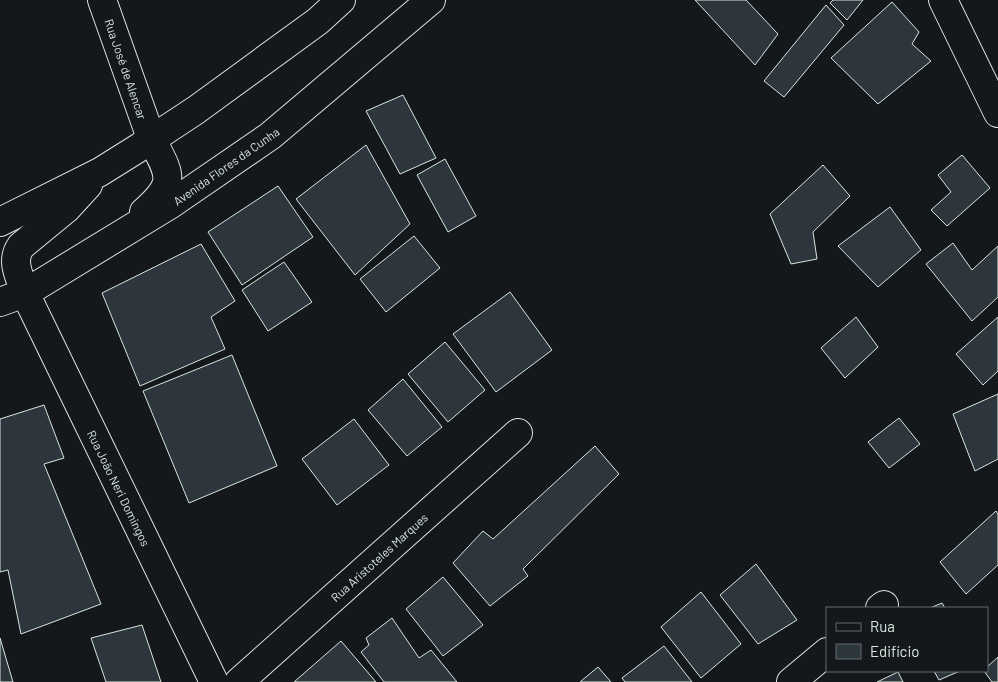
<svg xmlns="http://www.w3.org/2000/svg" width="998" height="682" font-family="Barlow,sans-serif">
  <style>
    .building { fill: #2c363c; stroke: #d8e6dc }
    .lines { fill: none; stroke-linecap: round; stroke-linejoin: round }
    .minor-casing { stroke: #d8e6dc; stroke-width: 30 }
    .major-casing { stroke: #d8e6dc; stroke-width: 30 }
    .minor { stroke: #14181c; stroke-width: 28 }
    .major { stroke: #14181c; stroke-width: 28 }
    .labels { text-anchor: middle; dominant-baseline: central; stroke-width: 4; stroke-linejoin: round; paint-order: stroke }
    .street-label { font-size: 12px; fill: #d8e6dc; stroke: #14181c }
  </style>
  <rect width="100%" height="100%" fill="#14181c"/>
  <g class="building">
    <polygon points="695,0 746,0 778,34 755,65"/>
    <polygon points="833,0 863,0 847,20 830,3"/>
    <polygon points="892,2 919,32 912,44 931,61 878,104 831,58"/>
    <polygon points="826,5 844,25 784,97 764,81"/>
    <polygon points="403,95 436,158 400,174 366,111"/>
    <polygon points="366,145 410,224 355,275 296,199"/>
    <polygon points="962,155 990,188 947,226 931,210 951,192 938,175"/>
    <polygon points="445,159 476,216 448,232 417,175"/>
    <polygon points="823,165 850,196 813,232 817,259 791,264 770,214"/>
    <polygon points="278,186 313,237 242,285 208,232"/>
    <polygon points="890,207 921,250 878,287 838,246"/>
    <polygon points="414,236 440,268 386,312 360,279"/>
    <polygon points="953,243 972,270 998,246 998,297 972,321 926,264"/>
    <polygon points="201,244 235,301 211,317 225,349 140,386 102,293"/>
    <polygon points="284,262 312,302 268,331 242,290"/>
    <polygon points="510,292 552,350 496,392 453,334"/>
    <polygon points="856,317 878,347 845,378 821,348"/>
    <polygon points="998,317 998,371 983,385 956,354"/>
    <polygon points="445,342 485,390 448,422 408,374"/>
    <polygon points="232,355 277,466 189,503 143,391"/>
    <polygon points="403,379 442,427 407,456 368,410"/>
    <polygon points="998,394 998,459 975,471 953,414"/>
    <polygon points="44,405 64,458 44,464 101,604 21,634 8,570 0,572 0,419"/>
    <polygon points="899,418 920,444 889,468 868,442"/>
    <polygon points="354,419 389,465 337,505 302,459"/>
    <polygon points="595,446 619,474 523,569 528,576 490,606 453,563 483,531 493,539"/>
    <polygon points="996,511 998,514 998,565 966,594 940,562"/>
    <polygon points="756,564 797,620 758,644 720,595"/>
    <polygon points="443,577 483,625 443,656 406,609"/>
    <polygon points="701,592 741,644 701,678 661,627"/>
    <polygon points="942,603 945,608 930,608"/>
    <polygon points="392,618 419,658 431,650 457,682 384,682 361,652 369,645 366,638"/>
    <polygon points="142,625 161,682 106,682 91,638"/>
    <polygon points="0,638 13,682 0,682"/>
    <polygon points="341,641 376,682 294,682"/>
    <polygon points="664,646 692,682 625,682 622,678"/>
    <polygon points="998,657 998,682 992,682 984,671 987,671 987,667"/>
    <polygon points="598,667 611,682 580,682"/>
    <polygon points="934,671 960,671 939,680"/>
    <polygon points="898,672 903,682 877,682"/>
  </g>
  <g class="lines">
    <defs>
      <g id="minor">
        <polyline points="102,0 151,138"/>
        <polyline points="943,0 998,113"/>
        <polyline points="25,293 214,682"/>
        <polyline points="880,608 884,605"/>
        <polyline points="239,682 518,433"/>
        <polyline points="791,682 827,652"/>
      </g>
      <g id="major">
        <path d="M144 212C178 182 170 175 151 138"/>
        <polyline points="0,222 100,172 140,147 196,110 318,21 341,0"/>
        <path d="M25 293C20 277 10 261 21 246L66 209 88 185"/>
        <polyline points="0,302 25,293 171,204 270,136 431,0"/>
      </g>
    </defs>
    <use href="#minor" class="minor-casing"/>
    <use href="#major" class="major-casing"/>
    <use href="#minor" class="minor"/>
    <use href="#major" class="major"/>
  </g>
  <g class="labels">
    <g class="street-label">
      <text transform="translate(126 69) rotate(71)">Rua José de Alencar</text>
      <text transform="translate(226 166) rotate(-35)">Avenida Flores da Cunha</text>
      <text transform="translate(119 488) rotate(64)">Rua João Neri Domingos</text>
      <text transform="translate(379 557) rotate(-42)">Rua Aristoteles Marques</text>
    </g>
  </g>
  <rect x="826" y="607" width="162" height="65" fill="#14181c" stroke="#626a69"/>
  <rect x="836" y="623" width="25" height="8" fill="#14181c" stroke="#626a69"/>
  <text x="870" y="632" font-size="15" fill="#d8e6dc">Rua</text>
  <rect x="836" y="644" width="25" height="15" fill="#2c363c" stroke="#626a69"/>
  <text x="870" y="657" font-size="15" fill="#d8e6dc">Edifício</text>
</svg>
